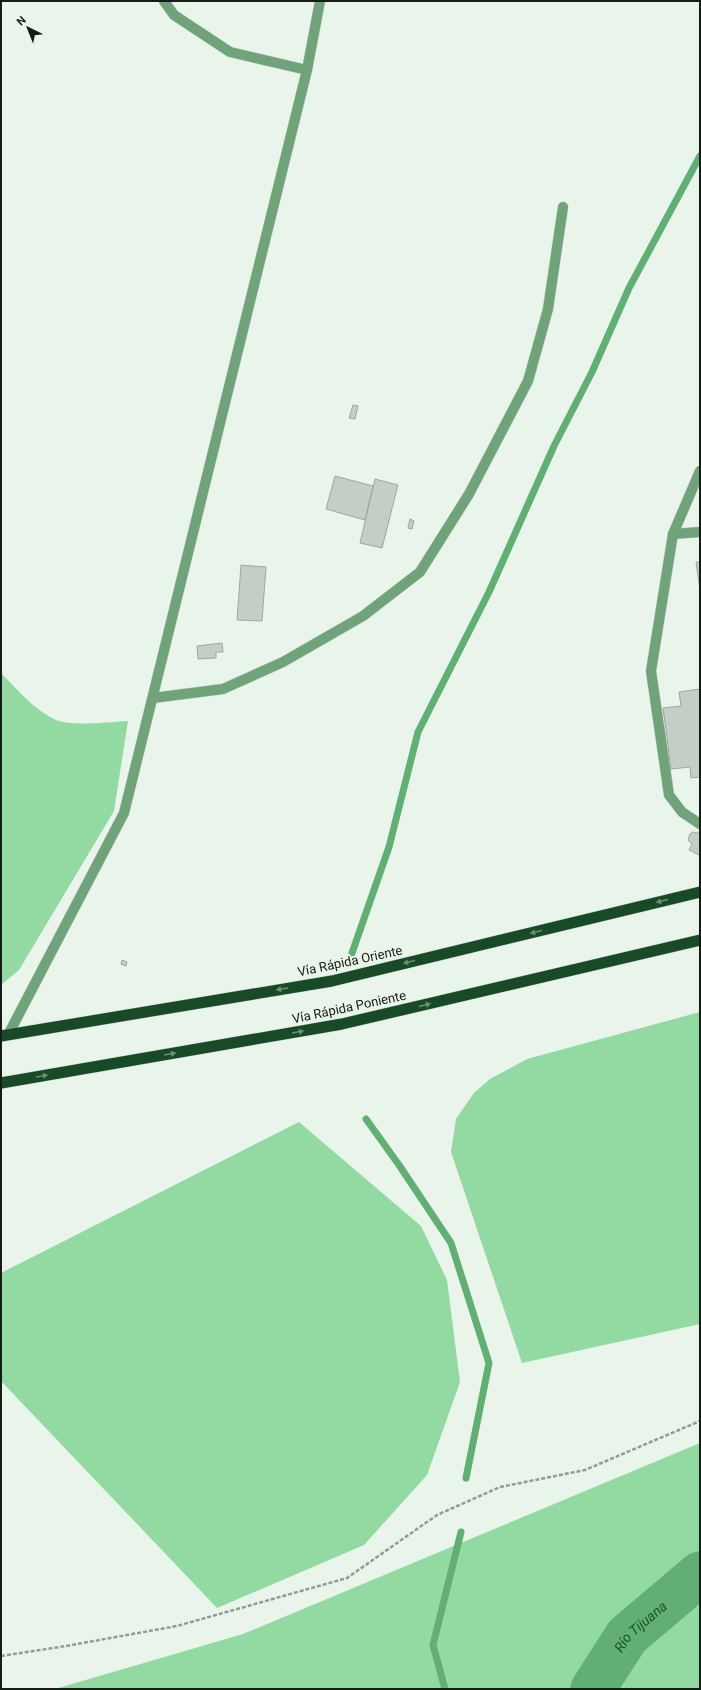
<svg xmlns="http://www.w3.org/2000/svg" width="701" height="1690" font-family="Roboto,sans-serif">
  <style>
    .green { fill: #93d9a2 }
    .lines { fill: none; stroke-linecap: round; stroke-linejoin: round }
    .stream { stroke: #61af74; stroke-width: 7 }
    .river { stroke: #61af74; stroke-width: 45 }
    .building { fill: #c3cec5; stroke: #9da79e }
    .service-casing { stroke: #c7d1c8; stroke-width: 11 }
    .minor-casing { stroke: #c7d1c8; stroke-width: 11 }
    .tertiary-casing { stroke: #c7d1c8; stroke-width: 11 }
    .trunk-casing { stroke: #c7d1c8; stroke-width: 12 }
    .path { stroke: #939b94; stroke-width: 2.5; stroke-dasharray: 4 2; stroke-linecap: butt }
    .service { stroke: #71a37b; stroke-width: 10 }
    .minor { stroke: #71a37b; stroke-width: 10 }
    .tertiary { stroke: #71a37b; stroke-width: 10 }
    .trunk { stroke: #184a27; stroke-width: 11 }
    .oneway { fill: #6c8e75 }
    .labels { text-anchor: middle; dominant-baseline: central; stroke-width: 3; stroke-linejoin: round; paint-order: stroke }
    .street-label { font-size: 13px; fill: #171b18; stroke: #e9f4ea }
    .water-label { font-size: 14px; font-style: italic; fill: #1a522b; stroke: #e9f4ea }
  </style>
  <rect width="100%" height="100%" fill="#e9f4ea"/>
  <g class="green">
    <path d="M1 673C17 689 33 709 54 719 70 727 110 722 128 721L114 811 19 970 1 985Z"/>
    <polygon points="700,1012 700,1324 522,1363 451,1152 456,1119 474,1093 490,1079 527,1059"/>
    <polygon points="299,1122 421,1226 447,1280 460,1382 427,1475 364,1545 217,1608 1,1381 1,1273"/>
    <polygon points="700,1443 700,1689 55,1689 243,1634"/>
  </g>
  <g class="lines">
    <g class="stream">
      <polyline points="352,953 389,847 418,732 489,592 554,446 592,372 629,288 700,156"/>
      <polyline points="366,1119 399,1165 451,1243 489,1363 466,1478"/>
      <polyline points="445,1689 433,1645 461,1532"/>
    </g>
    <path class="river" id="s1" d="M593 1689 627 1636 700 1574"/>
  </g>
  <g class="building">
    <polygon points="353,405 358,406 355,419 349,418"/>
    <polygon points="335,476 373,486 365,520 326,509"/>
    <polygon points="375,479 398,485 382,548 360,543"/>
    <polygon points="410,519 414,521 412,529 408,528"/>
    <polygon points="696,562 700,562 700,590"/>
    <polygon points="241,565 266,567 262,621 237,620"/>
    <polygon points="222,643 223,652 216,652 216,658 198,659 197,646"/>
    <polygon points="700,689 700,777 691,778 690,767 671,769 663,708 681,706 679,692"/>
    <polygon points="700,831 700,852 699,855 689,850 692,844 688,840 690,834 693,832 697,833"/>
    <polygon points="122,960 127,962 126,966 121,964"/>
  </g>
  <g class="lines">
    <defs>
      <g id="service">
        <polyline points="700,471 673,534 651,671 669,795 682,812 700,824"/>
        <polyline points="673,534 700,532"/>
        <polyline points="153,698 223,689 283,662 363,616 420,572 469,494 528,381 548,309 563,207"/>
      </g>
      <polyline id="minor" points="8,1035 124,813 307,70"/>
      <polyline id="tertiary" points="164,1 174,15 230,52 307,70 320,1"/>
      <g id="trunk">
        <polyline points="1,1036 332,981 700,892"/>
        <polyline points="1,1083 342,1024 700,940"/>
      </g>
    </defs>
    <use href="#service" class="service-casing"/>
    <use href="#minor" class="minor-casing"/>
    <use href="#tertiary" class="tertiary-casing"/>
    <use href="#trunk" class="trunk-casing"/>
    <polyline class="path" points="1,1656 66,1646 177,1626 347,1578 437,1515 500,1487 585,1470 700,1421"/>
    <use href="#service" class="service"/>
    <use href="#minor" class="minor"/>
    <use href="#tertiary" class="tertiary"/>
    <use href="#trunk" class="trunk"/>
  </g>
  <defs><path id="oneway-solid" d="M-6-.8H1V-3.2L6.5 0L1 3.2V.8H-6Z"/></defs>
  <g class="oneway">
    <use href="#oneway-solid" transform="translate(662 901) rotate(166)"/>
    <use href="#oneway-solid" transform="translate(536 932) rotate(166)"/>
    <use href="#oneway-solid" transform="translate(409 962) rotate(166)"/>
    <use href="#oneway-solid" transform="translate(282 989) rotate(171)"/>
    <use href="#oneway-solid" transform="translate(425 1005) rotate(-13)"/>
    <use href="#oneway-solid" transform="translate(298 1032) rotate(-10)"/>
    <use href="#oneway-solid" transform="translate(170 1054) rotate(-10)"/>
    <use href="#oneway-solid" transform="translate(42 1076) rotate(-10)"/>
  </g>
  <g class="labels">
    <g class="street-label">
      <text transform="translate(350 961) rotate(-12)">Vía Rápida Oriente</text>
      <text transform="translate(349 1007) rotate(-12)">Vía Rápida Poniente</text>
    </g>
    <g class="water-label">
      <text stroke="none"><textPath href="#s1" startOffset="79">Río Tijuana</textPath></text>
    </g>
  </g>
  <rect width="701" height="1690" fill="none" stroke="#171b18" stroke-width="4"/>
  <g transform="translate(28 28) rotate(317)" stroke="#e9f4ea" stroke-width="3" paint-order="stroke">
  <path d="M0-3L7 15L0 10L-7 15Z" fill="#171b18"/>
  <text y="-6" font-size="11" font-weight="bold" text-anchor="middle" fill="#171b18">N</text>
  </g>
</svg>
